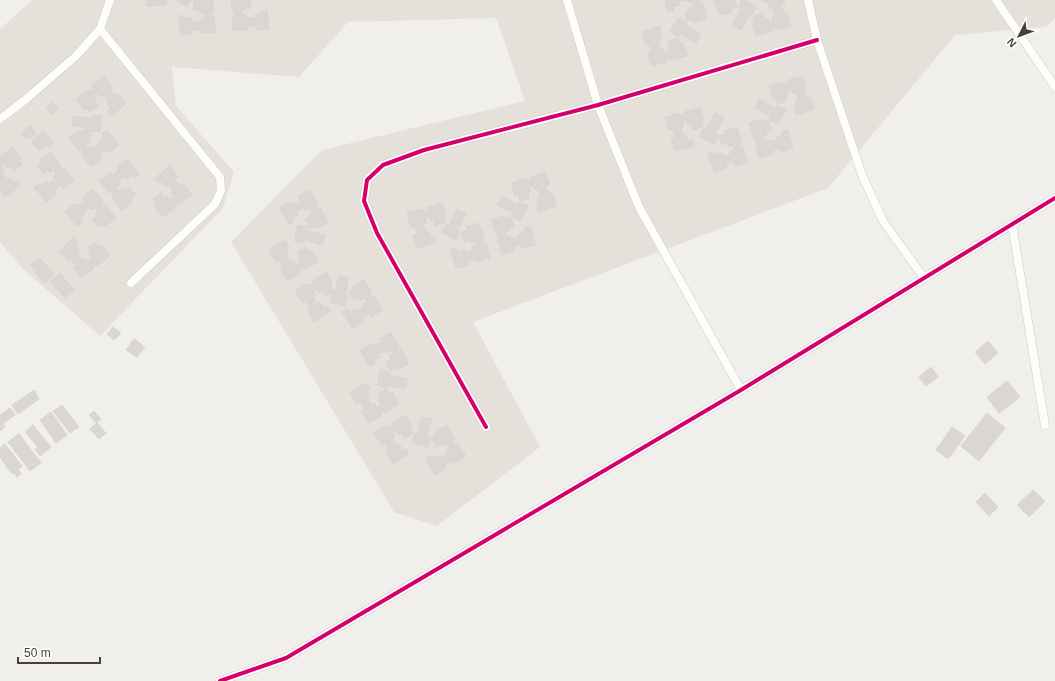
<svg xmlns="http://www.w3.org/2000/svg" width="1055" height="681" font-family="Helvetica,sans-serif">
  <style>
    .residential { fill: #e5e1da }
    .building { fill: #d9d6d3; stroke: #d9d6d2 }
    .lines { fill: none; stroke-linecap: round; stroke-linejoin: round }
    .minor-casing { stroke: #cecbc8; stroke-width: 9 }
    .minor { stroke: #fdfdfc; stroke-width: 8 }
    .cycleway-casing { stroke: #fff; stroke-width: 6 }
    .cycleway { stroke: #d6006c; stroke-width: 4 }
  </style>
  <rect width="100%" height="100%" fill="#f1efec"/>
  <polygon class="residential" points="32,0 1055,0 1055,18 1046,27 955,35 828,188 473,322 540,447 437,526 394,512 231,242 322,150 525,101 496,18 348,22 299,77 172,67 176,106 234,172 223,208 100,336 23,269 0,242 0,29"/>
  <g class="building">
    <polygon points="146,0 166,0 166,5 147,6"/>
    <polygon points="177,0 192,0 186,7"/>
    <polygon points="199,0 213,0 214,12 212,12 212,17 214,17 216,32 202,33 202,30 193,30 193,34 180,35 179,16 185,15 185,19 192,18 192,22 201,21 201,18 205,17 205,13 200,13 200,10 194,11 193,1"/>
    <polygon points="231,0 251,0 251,7 246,7 246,10 241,11 242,15 246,15 246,18 255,17 255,14 262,14 261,10 267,10 269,29 256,30 256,26 247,27 247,30 233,31 232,16 235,16 234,11 232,11"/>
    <polygon points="665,0 686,0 679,2 680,5 673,7 674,11 668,12"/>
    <polygon points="687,0 699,0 700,4 703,3 707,19 694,23 693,20 687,21 685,12 690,10 689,7 694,6 692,2 688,3"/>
    <polygon points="714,0 735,0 737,7 731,9 732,12 719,15"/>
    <polygon points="742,0 745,0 757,7 752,15 750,14 741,30 732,25 741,9 738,8"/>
    <polygon points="763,0 784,0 785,4 781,5 784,14 787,13 791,26 776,30 775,28 771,29 772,31 756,36 752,22 755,21 753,16 763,13 765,19 768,18 769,22 773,21 772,17 775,16 773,8 770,9 768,2 764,3"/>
    <polygon points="678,18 687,22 685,25 701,34 696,43 681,34 679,37 670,32"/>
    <polygon points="660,26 662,33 659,34 661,40 658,41 660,49 663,48 664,53 669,51 667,47 670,46 669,41 678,38 680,43 683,42 687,56 671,60 671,58 667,59 667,62 652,66 648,53 652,52 649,44 646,45 642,32"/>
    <polygon points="104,76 112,87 110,89 115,96 118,94 126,104 111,116 107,111 110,109 106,103 108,101 103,95 100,97 97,93 94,96 97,99 95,102 98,106 90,112 87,108 84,110 76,99 88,89 90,91 93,88 91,86"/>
    <polygon points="803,76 807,89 804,90 807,98 810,97 814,109 796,115 794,109 797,108 795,102 798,101 796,93 793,94 791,89 787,90 789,95 786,96 787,101 778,104 776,99 773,100 769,86 784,82 785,84 789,83 788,80"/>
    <polygon points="759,99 775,108 777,105 786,110 778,124 769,120 771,117 755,108"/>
    <polygon points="52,102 58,109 52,114 46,108"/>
    <polygon points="700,107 704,120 701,121 703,127 693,130 691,124 688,125 687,120 683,122 684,126 681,127 683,135 686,134 688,141 692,140 694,146 675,151 671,139 675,138 672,129 669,130 665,117 680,113 681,115 685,114 684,112"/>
    <polygon points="715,113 724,117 716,133 718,135 714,144 699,136 704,127 706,129"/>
    <polygon points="92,115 102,116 100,132 90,131 90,128 72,126 73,116 91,118"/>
    <polygon points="762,119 763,122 769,121 772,130 766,132 767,135 763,136 764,141 768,139 769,142 777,140 776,137 783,135 782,131 788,130 793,148 781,152 780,148 772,151 773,154 759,158 755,143 757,142 756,138 754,139 749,123"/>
    <polygon points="30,126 36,133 29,139 27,136 24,138 21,134"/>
    <polygon points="737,127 742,142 740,143 741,147 743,147 748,162 735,166 733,162 725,165 727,168 714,172 708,153 714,152 715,155 722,153 723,156 731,154 730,151 734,149 733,145 729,147 728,143 722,145 719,135 725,134 724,131"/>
    <polygon points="86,128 92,136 88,140 90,142 86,145 89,149 92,146 94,148 101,143 99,141 104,136 102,133 107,130 119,145 109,153 107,150 100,155 102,158 91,167 81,154 83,153 81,149 79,151 69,138 80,129 81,132"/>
    <polygon points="43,131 54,142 49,147 46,144 39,150 31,142"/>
    <polygon points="12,147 21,158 19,160 22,164 14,171 11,166 8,168 5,164 2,167 5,170 2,173 7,179 10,177 14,183 17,181 21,185 5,197 0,190 0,160 1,159 0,157"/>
    <polygon points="51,152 61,165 59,166 62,170 64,168 74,180 63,189 60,186 54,191 56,194 46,202 34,187 39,183 41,186 46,182 48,184 55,179 53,177 56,174 54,170 50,173 48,171 44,174 38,166 42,163 40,160"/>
    <polygon points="127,159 139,174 134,178 132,175 127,179 125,177 118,182 120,185 116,188 119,191 123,188 125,191 129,187 136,195 131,198 133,201 122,210 112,197 114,195 111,192 109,193 99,181 110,172 113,175 119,170 117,167"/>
    <polygon points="170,166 178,177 175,179 180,186 183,184 192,195 179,204 178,202 174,205 176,207 163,217 154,206 157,204 153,199 161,193 165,198 167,196 170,200 173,197 171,193 173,191 168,184 165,186 161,181 158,183 155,178"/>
    <polygon points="545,172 550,185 546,186 549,194 552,193 556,206 538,212 536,206 539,205 537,198 540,197 538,189 535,190 533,186 529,187 531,191 528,192 529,198 520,201 518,195 515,196 511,183 526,178 527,180 531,179 530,177"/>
    <polygon points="93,189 103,201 101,203 104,206 106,205 116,218 105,226 103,224 98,227 92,219 97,216 95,213 98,211 96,207 92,210 90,207 83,213 85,215 80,219 82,222 77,226 65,211 76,203 78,206 85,200 82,198"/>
    <polygon points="310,190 318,204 316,205 318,209 320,208 328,222 316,229 315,226 310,229 305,220 309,217 308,215 312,212 310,208 306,211 304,208 297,212 298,215 292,219 294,222 289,225 279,208 291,202 292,205 300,201 298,197"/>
    <polygon points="501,196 518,204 519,202 528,206 520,221 511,216 513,213 497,205"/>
    <polygon points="442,203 446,217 443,218 445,223 435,226 434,220 430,221 429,217 425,218 426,223 423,224 426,232 429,231 431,237 434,236 436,242 417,248 413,235 417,234 415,226 411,227 407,213 422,209 423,212 427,210 427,208"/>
    <polygon points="457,209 466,214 458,230 460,231 456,240 441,232 446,224 449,225"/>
    <polygon points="504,216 505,219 511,217 514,227 508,228 509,231 505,233 506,237 510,236 511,239 519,236 519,233 525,231 524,228 530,226 536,245 523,248 522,245 514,247 515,251 502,255 497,240 499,239 498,235 496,235 491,220"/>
    <polygon points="479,223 484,239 482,240 483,244 486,243 490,258 477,262 476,259 468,261 469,265 456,268 450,250 456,248 457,252 464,249 465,253 473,250 472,247 477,246 475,242 471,243 470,240 464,242 461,232 467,230 466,227"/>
    <polygon points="298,225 308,227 307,231 325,235 322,245 305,240 304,243 294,241"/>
    <polygon points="74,238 78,243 76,246 80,251 77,253 83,260 85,258 88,261 92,258 89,255 91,253 87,248 95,242 99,247 101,245 110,256 97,266 96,264 92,266 94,268 82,278 73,267 76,265 70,259 68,261 59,251"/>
    <polygon points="285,240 288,246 285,247 289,253 286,255 290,262 293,261 296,265 299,262 297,258 300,257 297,252 305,247 308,252 311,250 318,262 304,270 303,268 299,270 301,273 287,281 280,269 283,267 279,260 275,261 269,250"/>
    <polygon points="40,258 54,274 44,283 30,265"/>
    <polygon points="326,272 333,284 331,286 334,291 325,296 322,291 319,293 317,289 313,291 316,295 313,297 317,304 320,302 324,308 327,306 330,312 314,322 307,310 310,308 306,301 302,303 295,291 309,283 310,285 314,283 312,281"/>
    <polygon points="60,273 74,290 65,298 50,281"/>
    <polygon points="339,275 349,278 345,296 348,296 345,306 330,302 332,292 335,293"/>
    <polygon points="364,279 372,293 370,294 372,298 375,297 383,310 371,317 369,314 362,319 364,322 353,329 342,312 348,309 350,312 356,308 357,311 364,307 363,304 367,302 364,298 360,300 359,298 354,301 349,292 353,289 352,287"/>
    <polygon points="113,327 121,333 114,340 107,334"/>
    <polygon points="391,332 399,346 397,347 399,351 401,349 409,364 397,370 396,368 391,371 386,362 391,359 389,356 393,354 391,350 387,353 385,350 378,354 380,357 374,360 376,363 370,367 360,350 372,343 374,346 381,342 379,339"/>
    <polygon points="134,339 145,347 137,357 126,350"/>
    <polygon points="988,341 998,353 985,364 975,352"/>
    <polygon points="931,367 938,377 926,386 919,377"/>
    <polygon points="381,369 391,372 390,375 408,379 405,389 388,385 387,388 377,385"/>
    <polygon points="1007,381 1020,397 999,413 987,397"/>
    <polygon points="366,383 370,388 367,390 370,396 367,397 372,405 375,403 377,407 381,405 378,401 381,399 378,394 387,389 390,394 392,392 399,404 386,413 384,411 381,413 382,415 368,423 361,411 364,409 360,402 357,404 350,392"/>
    <polygon points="34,390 39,399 18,414 12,405"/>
    <polygon points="62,405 79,427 70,433 53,411"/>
    <polygon points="10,408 15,415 3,423 5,427 0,431 0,415"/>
    <polygon points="94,411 101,419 96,423 89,415"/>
    <polygon points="51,412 67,435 56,443 40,420"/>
    <polygon points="987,413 1005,428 979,461 961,446"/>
    <polygon points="406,415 413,427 410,428 413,433 404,439 402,434 399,435 396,431 393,433 395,437 392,439 397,446 400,445 403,451 406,449 409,454 393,464 386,453 389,451 385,444 382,445 374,433 388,425 389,428 393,425 392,423"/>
    <polygon points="422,417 432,419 427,437 430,438 428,447 412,443 414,434 417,434"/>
    <polygon points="97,423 106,433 99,439 90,429"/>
    <polygon points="33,425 51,447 40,456 35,449 38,447 25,432"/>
    <polygon points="447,425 455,439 453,441 455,444 457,443 466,456 454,464 452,461 445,465 446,468 435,475 425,458 431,455 432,458 438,455 440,458 447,453 446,450 449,448 447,444 443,447 442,444 437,447 431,438 436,435 435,433"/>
    <polygon points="952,427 965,436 948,459 936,450"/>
    <polygon points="19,434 41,463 30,471 8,442"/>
    <polygon points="5,444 22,466 18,469 21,474 17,477 14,472 12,474 0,457 0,448"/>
    <polygon points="1033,490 1045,501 1029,517 1017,505"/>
    <polygon points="985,493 998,507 989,516 976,502"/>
  </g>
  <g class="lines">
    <defs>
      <g id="minor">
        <polyline points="567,0 598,105 639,207 741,390"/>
        <polyline points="808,0 817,40 862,175 883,221 924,278"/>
        <polyline points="996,0 1055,87"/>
        <polyline points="100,29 220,177 221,191 215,204 131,283"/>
        <polyline points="0,119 25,100 77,55 100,29 110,0"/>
        <polyline points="1012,224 1045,425"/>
        <polyline points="486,427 377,233 364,201 367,180 383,165 424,150 598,105 817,40"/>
        <polyline points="220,681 286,658 741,390 1055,198"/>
      </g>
    </defs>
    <use href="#minor" class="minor-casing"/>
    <use href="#minor" class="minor"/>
    <defs>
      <g id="cycleway">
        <polyline points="486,427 377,233 364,201 367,180 383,165 424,150 598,105 817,40"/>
        <polyline points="220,681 286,658 741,390 1055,198"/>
      </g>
    </defs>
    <use href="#cycleway" class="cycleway-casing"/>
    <use href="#cycleway" class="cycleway"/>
  </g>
  <g transform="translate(1019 36) rotate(228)" stroke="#ffffff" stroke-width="3" paint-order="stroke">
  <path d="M0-3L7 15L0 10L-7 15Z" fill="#474138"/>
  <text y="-6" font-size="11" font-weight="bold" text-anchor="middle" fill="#474138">N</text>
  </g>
  <path d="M18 657v6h82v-6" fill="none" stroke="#474138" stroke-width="2"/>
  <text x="24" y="657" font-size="12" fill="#474138" stroke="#ffffff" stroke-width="3" paint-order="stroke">50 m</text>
</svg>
